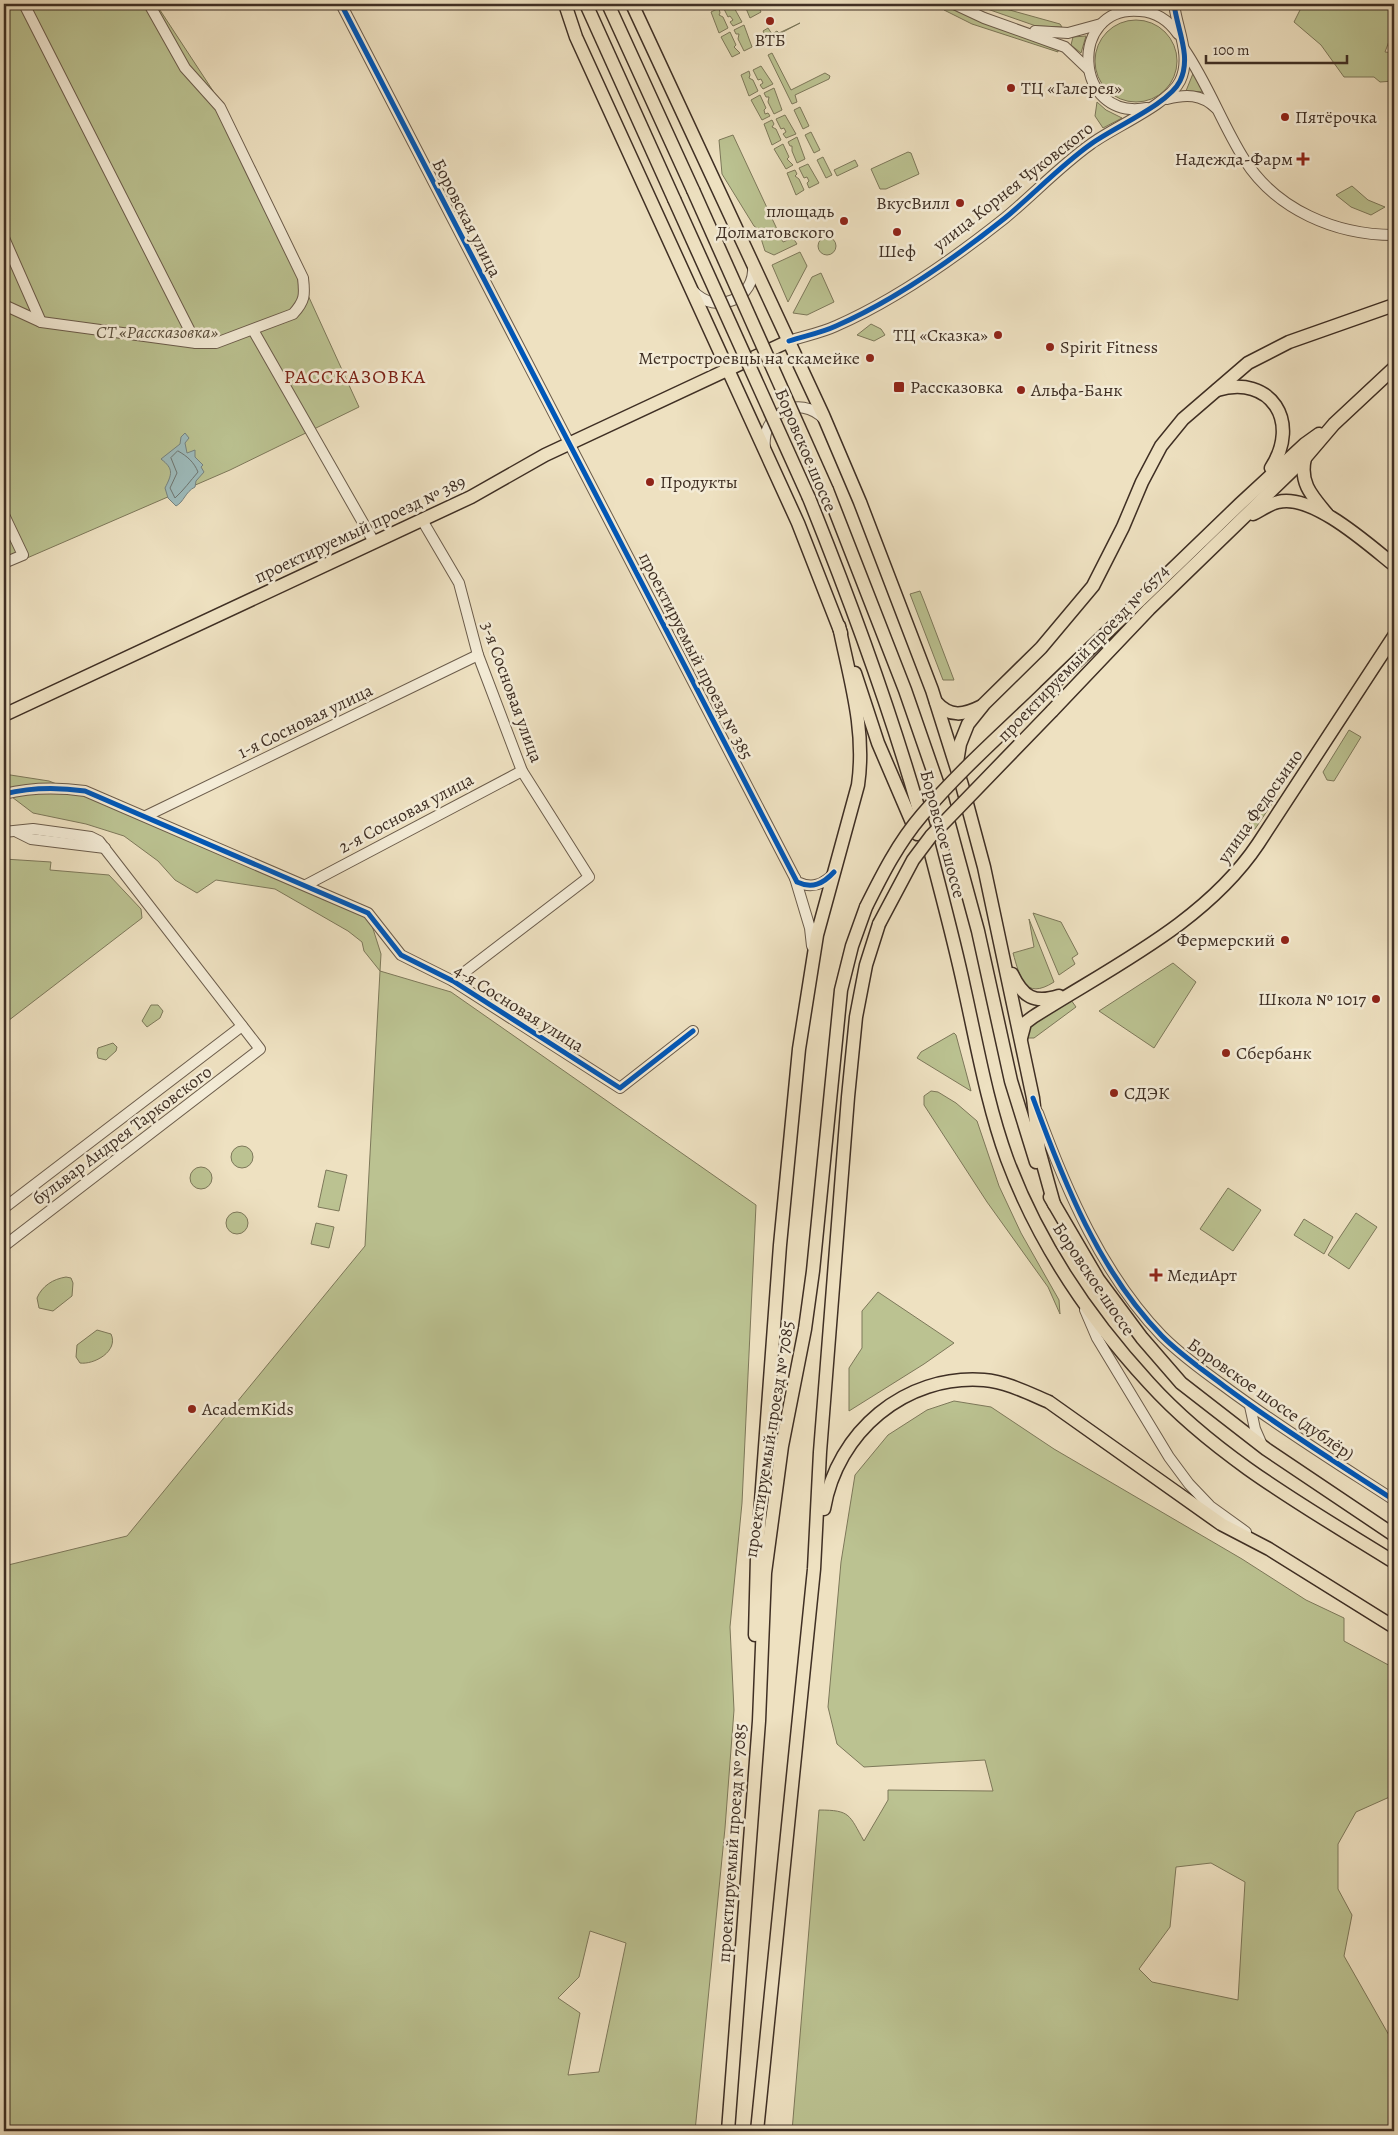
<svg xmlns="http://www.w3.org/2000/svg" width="1398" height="2135" font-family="Alegreya,serif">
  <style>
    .green { fill: #bbc291; stroke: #7d785a; fill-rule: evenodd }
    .water { fill: #9dbbbc; stroke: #77837f }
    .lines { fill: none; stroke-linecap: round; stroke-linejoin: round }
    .shore { stroke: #6e7570; stroke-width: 1 }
    .minor-casing { stroke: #6b5c4b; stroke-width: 12 }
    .major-casing { stroke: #3f2f24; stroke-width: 15 }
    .minor { stroke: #f4ecd7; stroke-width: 10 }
    .major { stroke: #eee1c1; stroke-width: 12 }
    .major-bridge-casing { stroke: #3f2f24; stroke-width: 15; stroke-linecap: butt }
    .major-bridge { stroke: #eee1c1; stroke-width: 12 }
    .cycleway-casing { stroke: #f4ecd7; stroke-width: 8 }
    .cycleway { stroke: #0057b8; stroke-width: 5 }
    .poi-dot { fill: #8f2418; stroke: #f4ecd7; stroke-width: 2 }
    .labels { text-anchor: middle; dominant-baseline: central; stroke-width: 5; stroke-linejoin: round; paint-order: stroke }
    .poi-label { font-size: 18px; fill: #3f2f24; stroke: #f4ecd7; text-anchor: start }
    .street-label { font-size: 18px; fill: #3f2f24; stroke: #f4ecd7 }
    .park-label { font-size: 18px; font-style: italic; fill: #584c3a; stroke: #f4ecd7 }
    .quarter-label { font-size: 20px; letter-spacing: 1px; fill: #7a1f14; stroke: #f4ecd7 }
  </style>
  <rect width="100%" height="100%" fill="#eee1c1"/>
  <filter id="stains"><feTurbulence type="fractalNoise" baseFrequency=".004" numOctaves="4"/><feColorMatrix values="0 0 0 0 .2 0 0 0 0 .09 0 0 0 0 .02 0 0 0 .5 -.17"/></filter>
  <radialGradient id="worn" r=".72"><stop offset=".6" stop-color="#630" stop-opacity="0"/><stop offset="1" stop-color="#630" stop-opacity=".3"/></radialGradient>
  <g class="green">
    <polygon points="4,4 156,4 219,100 359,407 230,470 4,568"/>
    <polygon points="729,4 732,4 742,22 733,26 730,22 733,20 730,16 728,17 723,7"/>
    <polygon points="749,4 757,4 761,12 750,18 745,6"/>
    <polygon points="973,4 988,4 1060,24 1062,27 1036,26"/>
    <polygon points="1303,4 1317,9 1319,4 1385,4 1394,7 1394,37 1391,36 1385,52 1394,53 1394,81 1380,82 1374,77 1344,77 1321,45 1294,22"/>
    <polygon points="944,6 1058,48 1058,52 972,24 944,10 942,8"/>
    <polygon points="719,8 720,13 719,15 723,17 728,28 719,33 711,12"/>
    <circle cx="1136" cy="61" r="41"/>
    <polygon points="800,23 768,40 763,31 768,28 772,34 777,31 779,33"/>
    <polygon points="744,25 752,47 744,51 738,39 739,34 736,34 734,30"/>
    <polygon points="730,32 736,45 734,47 740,53 732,57 721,37"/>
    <polygon points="1086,36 1081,53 1071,45 1073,37"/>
    <polygon points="772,53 791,90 825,73 830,76 829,79 795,95 797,102 792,104 768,55"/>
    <polygon points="761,66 773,84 763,89 760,85 763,83 761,79 758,80 753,70"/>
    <polygon points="749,71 750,75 749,78 753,80 758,91 749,96 741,75"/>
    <polygon points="1194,71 1205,92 1186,91"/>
    <polygon points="774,88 782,110 774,114 768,102 769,97 766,97 764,93"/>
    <polygon points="760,95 766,108 764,110 765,114 768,113 770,116 762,120 751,100"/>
    <polygon points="1097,102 1106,110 1122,118 1103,128 1095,116"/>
    <polygon points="800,107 809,126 803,129 794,110"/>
    <polygon points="785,115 796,134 786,138 783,134 786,132 784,128 781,129 776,119"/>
    <polygon points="772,120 774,124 772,127 776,129 781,140 772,145 764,124"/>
    <polygon points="811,132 820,150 814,153 805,135"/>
    <polygon points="733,135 783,242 793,238 797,244 774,255 765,251 758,229 754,226 722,174 719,140"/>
    <polygon points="797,137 805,159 797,163 792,151 792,146 790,146 788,142"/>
    <polygon points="783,144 789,157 787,159 793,165 786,169 774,149"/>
    <polygon points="908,152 911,153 919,174 886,189 880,189 871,169"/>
    <polygon points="823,157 832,175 826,178 817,160"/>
    <polygon points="855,160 858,166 837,176 834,170"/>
    <polygon points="808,164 819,183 809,188 807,183 809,181 807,177 804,178 799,168"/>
    <polygon points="795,170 797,174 795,176 799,179 804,190 796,195 787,173"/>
    <polygon points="1352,186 1368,200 1385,207 1371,215 1351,207 1336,195"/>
    <circle cx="827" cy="246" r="9"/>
    <polygon points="800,252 807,266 788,302 772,265"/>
    <polygon points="821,273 834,302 807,315 793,313 812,277"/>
    <polygon points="871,324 881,329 885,335 874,341 857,335"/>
    <polygon points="920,591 924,601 954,680 943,680 910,594"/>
    <polygon points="1349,730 1361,737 1334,781 1327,780 1323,772"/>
    <path d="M4 774 49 781 295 879 368 913 381 954 380 971 451 992 756 1205 742 1503 730 1627 734 1710 725 1828 695 2131H4V1566L127 1536 365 1246 380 971 364 951 362 942 348 931 275 889 216 880 197 893 175 880 158 861 124 836 86 824 33 813 8 794H4ZM590 1931 626 1943 599 2072 568 2075 580 2013 558 1998 579 1977Z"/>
    <polygon points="1274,786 1277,796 1255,829 1245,829"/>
    <polygon points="4,859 51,862 50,870 109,875 141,909 142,918 4,1024"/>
    <polygon points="1033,913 1061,922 1078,954 1072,958 1075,964 1059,975"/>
    <path d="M1029 919 1054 982C1024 1001 1020 977 1013 953L1034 947Z"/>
    <polygon points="1173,963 1196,982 1154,1048 1099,1011"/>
    <polygon points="1071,1000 1076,1007 1034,1038 1027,1038 1031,1026"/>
    <polygon points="151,1005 158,1005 163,1011 160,1018 147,1027 142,1021"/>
    <polygon points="954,1033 956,1035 971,1091 917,1058 921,1052"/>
    <polygon points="113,1043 117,1047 116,1051 106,1060 98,1058 97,1053 98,1048"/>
    <polygon points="931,1091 938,1092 956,1103 977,1121 999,1186 1021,1233 1059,1300 1060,1314 1048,1287 987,1202 924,1105 924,1096"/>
    <circle cx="242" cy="1157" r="11"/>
    <circle cx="201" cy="1178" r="11"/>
    <polygon points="326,1170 347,1175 339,1211 318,1207"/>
    <polygon points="1228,1188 1261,1210 1233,1251 1200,1229"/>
    <circle cx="237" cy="1223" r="11"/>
    <polygon points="1356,1213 1377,1227 1349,1269 1328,1255"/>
    <polygon points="1304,1219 1333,1237 1324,1254 1294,1235"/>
    <polygon points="316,1223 334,1227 329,1248 311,1244"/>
    <path d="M66 1277 71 1278 73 1283 72 1296 53 1311 39 1308 37 1298C42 1286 53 1279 66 1277Z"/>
    <polygon points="878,1292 954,1343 924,1364 849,1411 849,1368 862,1348 862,1311"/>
    <path d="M97 1330 111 1334C119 1351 94 1365 80 1363L76 1357 77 1345Z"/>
    <path d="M954 1401 991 1407 1054 1449 1242 1559 1306 1600 1344 1618V1641L1394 1668V1795L1356 1812 1338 1844V1889L1352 1915 1344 1956 1394 2044V2131H792L819 1810C851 1810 849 1815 864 1841L888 1800V1790L993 1791 985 1760 864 1767 837 1744 828 1707 841 1562 855 1475 888 1435 927 1410ZM1211 1863 1245 1882 1238 2000 1152 1982 1139 1969 1170 1927 1176 1867Z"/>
  </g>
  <path class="water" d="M185 433 189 438 185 443 187 453 195 450V457L203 465 201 467 204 472 196 481 195 487C185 492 184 502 176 506L168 498 165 488C172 474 174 469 161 459L180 444 181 437Z"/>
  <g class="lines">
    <path class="shore" d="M178 451C187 456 194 462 198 472 191 480 183 491 175 498L170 488 177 473 171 458Z"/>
    <defs>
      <g id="minor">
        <polyline points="24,4 196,343"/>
        <path d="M341 4 797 882C812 889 823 885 834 873"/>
        <polyline points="954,4 984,18 1065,47 1088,69"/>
        <polyline points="1035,31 1068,33 1101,24"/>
        <path d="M1184 49C1208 84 1222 124 1244 159 1276 210 1336 235 1394 235"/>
        <path d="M1167 99C1186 94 1201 94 1216 108"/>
        <path d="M1147 108C1072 122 1068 4 1140 11 1156 12 1169 21 1178 34"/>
        <polyline points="4,238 41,322"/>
        <path d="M693 291C716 316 756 299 753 265"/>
        <path d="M4 305 41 322 196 343H216L293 314C305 301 305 295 303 278L220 107 185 68 149 4"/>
        <polyline points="253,330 374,542"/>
        <path d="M789 341C804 336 821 333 836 326 893 301 956 257 1005 218 1034 194 1060 166 1091 144 1114 127 1169 104 1180 81 1192 57 1177 29 1174 4"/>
        <path d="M765 448C761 414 799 393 824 419"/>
        <polyline points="4,515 23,555 4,563"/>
        <polyline points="422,520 459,583 478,655 522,771 589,877 453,981"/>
        <path d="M4 794C32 787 57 787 85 791L368 913 401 955 453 981 620 1088 693 1031"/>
        <polyline points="146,816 478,655"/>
        <polyline points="4,832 33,829 91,837 99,841 260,1049 4,1246"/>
        <polyline points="17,832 31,839 105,848"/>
        <polyline points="795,878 810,928 812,946"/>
        <polyline points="306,885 522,771"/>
        <path d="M1038 1113C1067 1192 1103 1275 1162 1336 1181 1355 1203 1371 1224 1386 1279 1427 1337 1463 1394 1500"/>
        <polyline points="4,1208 242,1026"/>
        <polyline points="1085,1310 1097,1338 1169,1457 1189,1484 1210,1506 1246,1532"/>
        <polyline points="1250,1406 1255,1429 1262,1445"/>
      </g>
      <g id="major">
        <polyline points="565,4 576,37 798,523 841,633"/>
        <polyline points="586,4 674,199"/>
        <polyline points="608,4 693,190"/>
        <polyline points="632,4 823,415 860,502 932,690 962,785 984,867 1033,1098 1039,1150 1054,1204"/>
        <path d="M1217 390C1271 374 1301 422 1271 468"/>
        <path d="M1305 458C1299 483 1312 496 1327 514"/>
        <polyline points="827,490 905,690 940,791 978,931 1011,1081 1036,1162"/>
        <path d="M809 498C855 612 897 727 929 846 941 893 954 940 964 987 977 1045 987 1104 1007 1159 1038 1242 1090 1319 1149 1383 1217 1458 1309 1509 1394 1562"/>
        <path d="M1253 514C1261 510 1269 504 1278 502 1312 493 1369 545 1394 565"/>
        <polyline points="855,673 878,743 917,834"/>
        <polyline points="1046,691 1240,504 1305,444 1319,434"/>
        <path d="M936 702C950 718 964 715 982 706"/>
        <polyline points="1052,711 1149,609 1305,458 1334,424 1394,368"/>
        <polyline points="4,715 471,497 545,455 789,341"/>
        <polyline points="957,762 960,744 968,724 984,704 1041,648 1093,586 1123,527 1142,482 1161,446 1183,419 1248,363 1289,342 1394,305"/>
        <path d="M1012 974C1023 997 1034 1004 1059 996"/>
        <path d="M1021 1038 1025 1023 1033 1017C1111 967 1205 923 1258 844L1394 636"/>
        <polyline points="1050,1197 1098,1279 1142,1338 1181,1383 1266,1449 1394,1535"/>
        <path d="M824 1509C837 1432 905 1374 984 1380 1007 1382 1028 1393 1049 1402L1221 1524 1269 1549 1394 1627"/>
        <path d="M755 1635 757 1557 763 1474 780 1245 799 1049 817 935 858 785C866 730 850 680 839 626"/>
        <polyline points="728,2131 759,1721 765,1573 782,1446 805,1329 813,1271 841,990 852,946 866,907"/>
        <polyline points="757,2131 814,1569 820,1452 848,1097 856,1017 866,965 879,924"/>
      </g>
    </defs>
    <use href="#minor" class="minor-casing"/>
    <use href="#major" class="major-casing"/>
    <use href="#minor" class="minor"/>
    <use href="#major" class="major"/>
    <defs>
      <g id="major-bridge">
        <polyline points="693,190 827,490"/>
        <polyline points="674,199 809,498"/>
        <path d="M866 907C882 875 898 843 922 815 959 771 1004 732 1046 691"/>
        <polyline points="879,924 913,860 931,836 1052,711"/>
      </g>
    </defs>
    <use href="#major-bridge" class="major-bridge-casing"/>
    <use href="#major-bridge" class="major-bridge"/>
    <defs>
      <g id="cycleway">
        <path d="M341 4 797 882C812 889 823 884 834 872"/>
        <path d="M789 341C804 336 821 333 836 326 893 301 956 257 1005 218 1034 194 1060 166 1091 144 1114 127 1169 104 1180 81 1192 57 1177 29 1174 4"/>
        <path d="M4 794C32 787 57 787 85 791L368 913 401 955 453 981 620 1088 693 1031"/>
        <path d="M1033 1098C1064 1183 1099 1271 1162 1336 1181 1355 1203 1370 1224 1386 1279 1427 1337 1463 1394 1500"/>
      </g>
    </defs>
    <use href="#cycleway" class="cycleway-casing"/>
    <use href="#cycleway" class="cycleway"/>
  </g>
  <g class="poi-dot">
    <circle cx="770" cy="21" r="5"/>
    <circle cx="1011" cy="88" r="5"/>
    <circle cx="1285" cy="117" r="5"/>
    <path d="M1300.5 151.5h5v5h5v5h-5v5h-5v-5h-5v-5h5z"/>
    <circle cx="960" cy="203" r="5"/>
    <circle cx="844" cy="221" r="5"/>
    <circle cx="897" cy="232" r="5"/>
    <circle cx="998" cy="335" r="5"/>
    <circle cx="1050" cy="347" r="5"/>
    <circle cx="870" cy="358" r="5"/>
    <rect x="893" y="381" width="12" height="12" rx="2.5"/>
    <circle cx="1021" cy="390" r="5"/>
    <circle cx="650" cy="482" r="5"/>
    <circle cx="1285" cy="940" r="5"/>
    <circle cx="1376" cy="999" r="5"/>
    <circle cx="1226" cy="1053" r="5"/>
    <circle cx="1114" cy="1093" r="5"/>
    <path d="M1153.5 1267.5h5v5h5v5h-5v5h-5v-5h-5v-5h5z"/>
    <circle cx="192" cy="1409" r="5"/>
  </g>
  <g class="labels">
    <g class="poi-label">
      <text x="770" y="40" text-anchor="middle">ВТБ</text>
      <text x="1021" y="88">ТЦ «Галерея»</text>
      <text x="1295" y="117">Пятёрочка</text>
      <text x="1293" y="159" text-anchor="end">Надежда-Фарм</text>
      <text x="950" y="203" text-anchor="end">ВкусВилл</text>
      <text x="834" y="211" text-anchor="end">площадь<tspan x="834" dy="21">Долматовского</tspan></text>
      <text x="897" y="251" text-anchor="middle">Шеф</text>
      <text x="988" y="335" text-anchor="end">ТЦ «Сказка»</text>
      <text x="1060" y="347">Spirit Fitness</text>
      <text x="860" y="358" text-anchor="end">Метростроевцы на скамейке</text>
      <text x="910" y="387">Рассказовка</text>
      <text x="1031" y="390">Альфа-Банк</text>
      <text x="660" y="482">Продукты</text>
      <text x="1275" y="940" text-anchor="end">Фермерский</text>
      <text x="1366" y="999" text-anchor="end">Школа № 1017</text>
      <text x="1236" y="1053">Сбербанк</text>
      <text x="1124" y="1093">СДЭК</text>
      <text x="1167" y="1275">МедиАрт</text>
      <text x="202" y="1409">AcademKids</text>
    </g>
    <g class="street-label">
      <text transform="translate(1013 186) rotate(-38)">улица Корнея Чуковского</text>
      <text transform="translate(467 218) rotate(63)">Боровская улица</text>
      <text transform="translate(806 450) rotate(67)">Боровское шоссе</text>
      <text transform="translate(360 529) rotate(-25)">проектируемый проезд № 389</text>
      <text transform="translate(1083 653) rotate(-46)">проектируемый проезд № 6574</text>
      <text transform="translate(696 656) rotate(63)">проектируемый проезд № 385</text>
      <text transform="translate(512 692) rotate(70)">3-я Сосновая улица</text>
      <text transform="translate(305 721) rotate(-26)">1-я Сосновая улица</text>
      <text transform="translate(1260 806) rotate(-55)">улица Федосьино</text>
      <text transform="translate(406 813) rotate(-28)">2-я Сосновая улица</text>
      <text transform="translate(943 834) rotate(75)">Боровское шоссе</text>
      <text transform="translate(519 1008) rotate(32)">4-я Сосновая улица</text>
      <text transform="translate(122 1135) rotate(-37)">бульвар Андрея Тарковского</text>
      <text transform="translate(1094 1279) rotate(56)">Боровское шоссе</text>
      <text transform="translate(1271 1399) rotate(35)">Боровское шоссе (дублёр)</text>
      <text transform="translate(769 1439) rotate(-81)">проектируемый проезд № 7085</text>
      <text transform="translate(732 1843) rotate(-86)">проектируемый проезд № 7085</text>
    </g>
    <g class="park-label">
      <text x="157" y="332">СТ «Рассказовка»</text>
    </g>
    <g class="quarter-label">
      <text x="355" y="376">РАССКАЗОВКА</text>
    </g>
  </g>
  <rect width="1398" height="2135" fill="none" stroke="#eee1c1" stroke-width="20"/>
  <rect x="5" y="5" width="1388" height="2125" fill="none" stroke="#3f2f24" stroke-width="2.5"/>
  <rect x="10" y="10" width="1378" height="2115" fill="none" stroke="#3f2f24"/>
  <path d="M1206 55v8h141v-8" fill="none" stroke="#3f2f24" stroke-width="2.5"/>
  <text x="1213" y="55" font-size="15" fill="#3f2f24" stroke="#f4ecd7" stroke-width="4" paint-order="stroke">100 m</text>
  <rect width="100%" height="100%" filter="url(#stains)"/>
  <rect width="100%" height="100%" fill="url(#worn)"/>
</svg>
